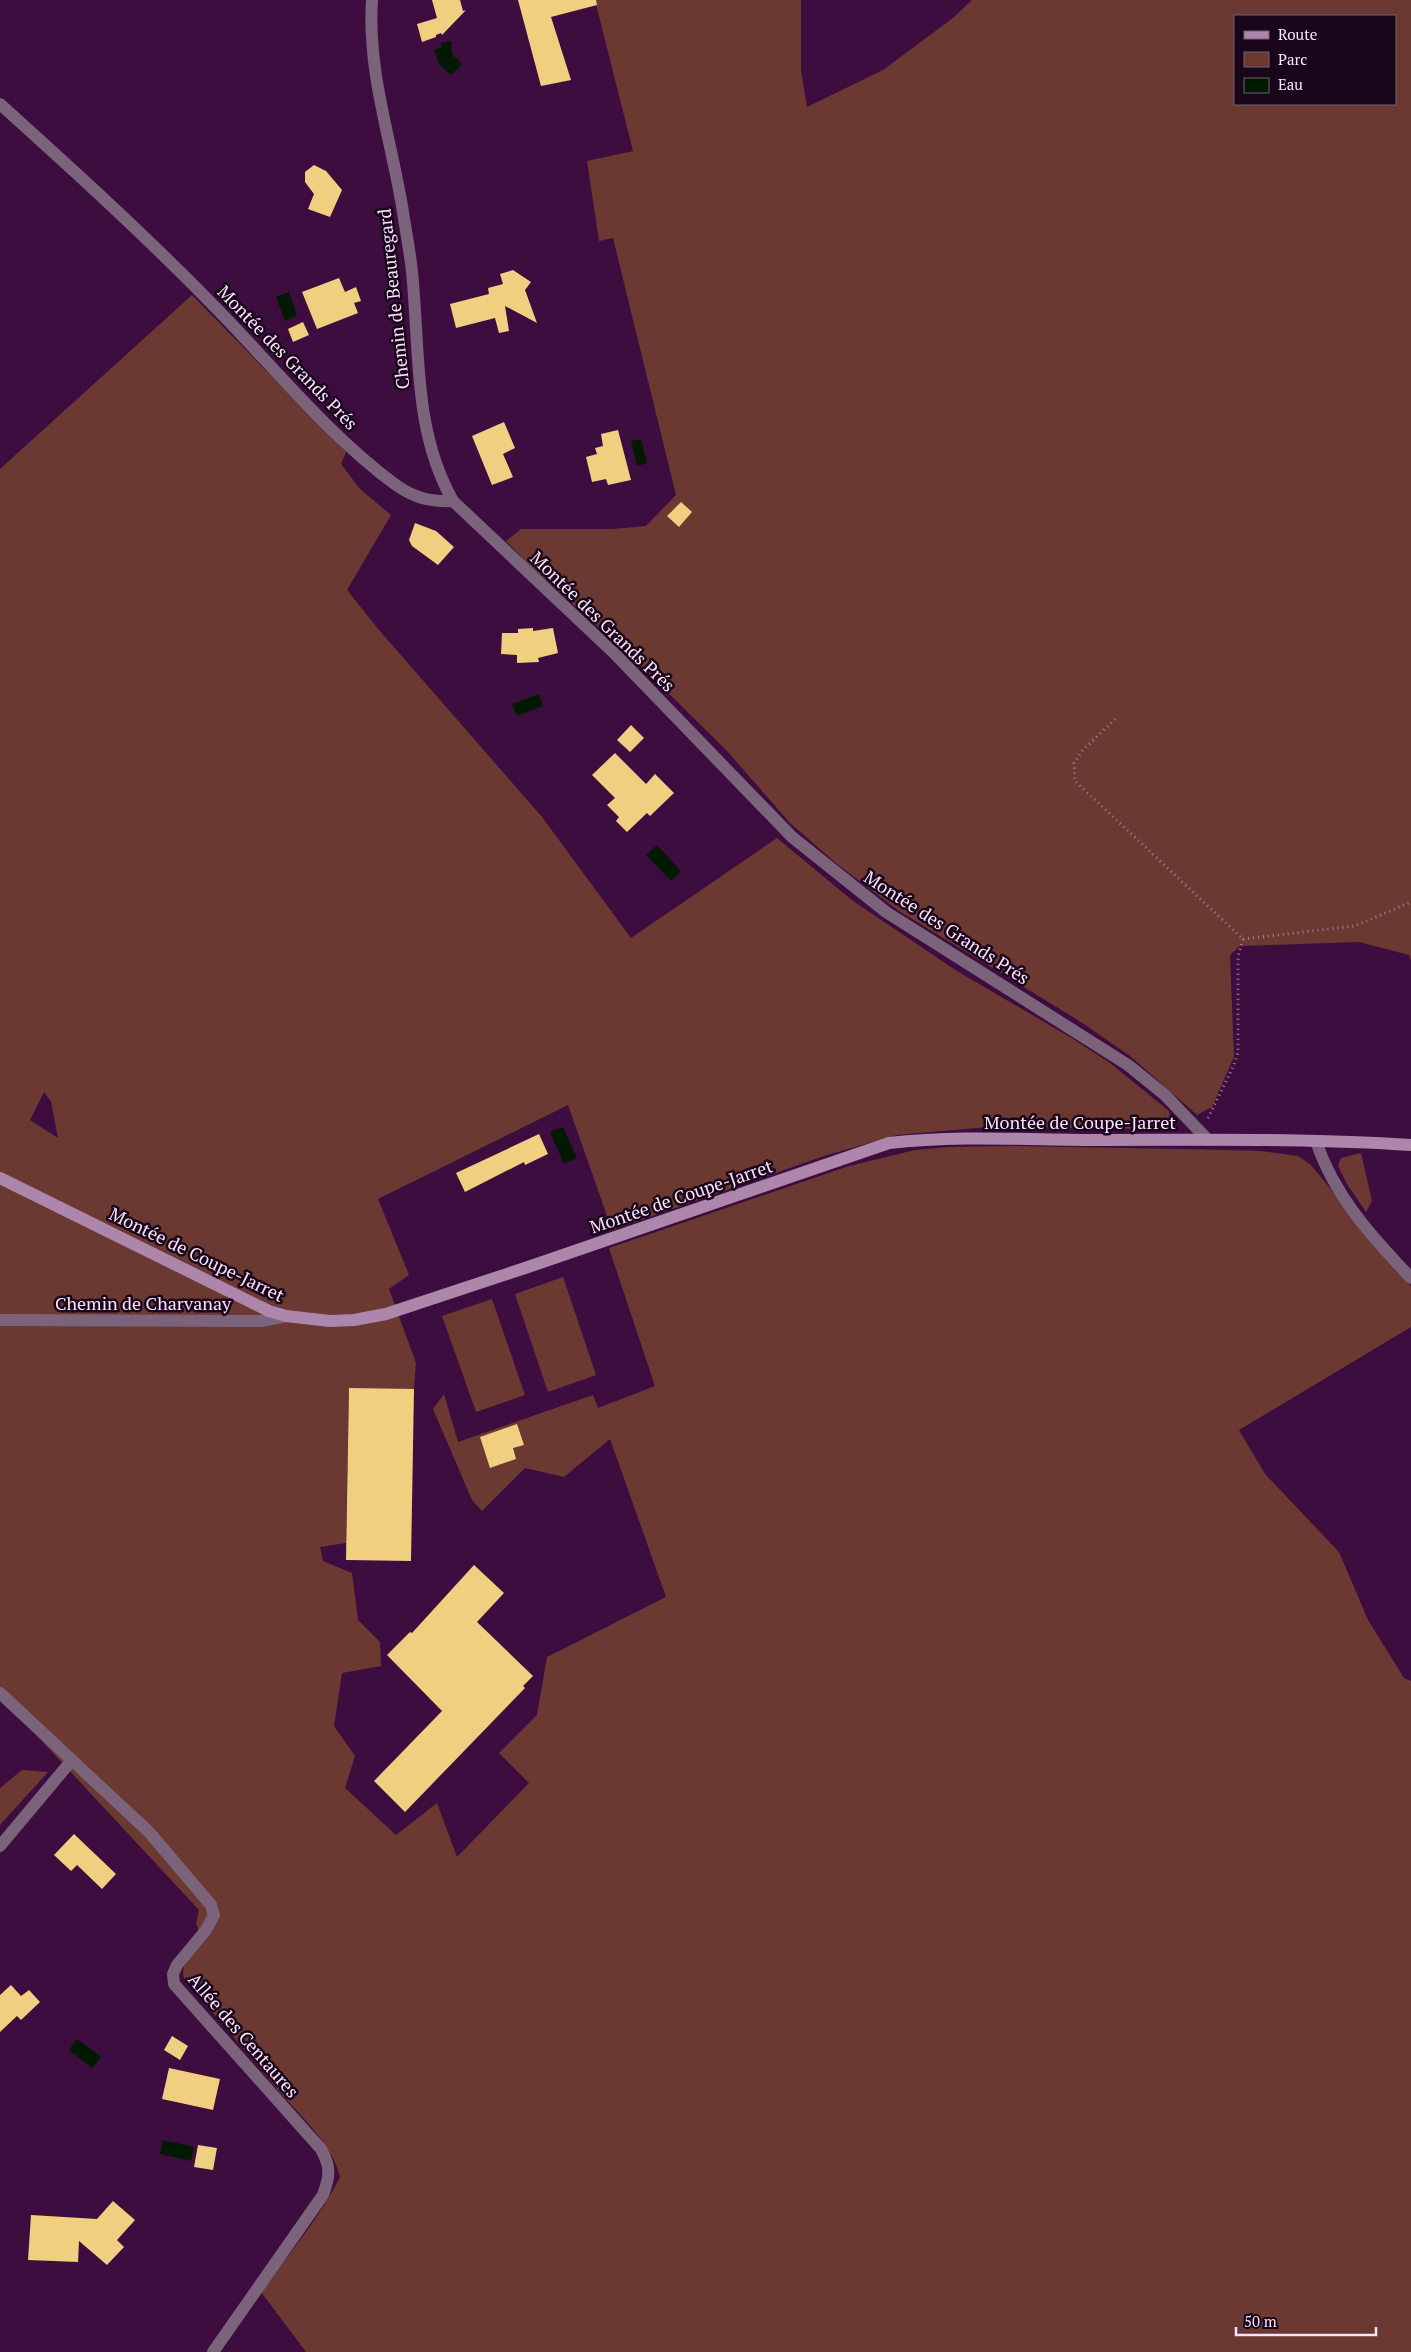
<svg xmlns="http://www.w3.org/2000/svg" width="1411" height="2352" font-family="'PT Serif',serif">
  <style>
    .green { fill: #6b3832; fill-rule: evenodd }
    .water { fill: #001a02 }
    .building { fill: #f0cf80 }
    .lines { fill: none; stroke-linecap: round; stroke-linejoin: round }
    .path { stroke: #a17ca1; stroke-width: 3; stroke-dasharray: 1 4; stroke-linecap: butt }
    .street { stroke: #7b647b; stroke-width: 12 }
    .secondary { stroke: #ac86ab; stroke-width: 12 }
    .labels { text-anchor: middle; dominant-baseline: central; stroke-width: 5; stroke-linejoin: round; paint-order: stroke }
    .street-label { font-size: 18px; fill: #fce3fb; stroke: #1a061b }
  </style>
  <rect width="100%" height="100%" fill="#3e0d40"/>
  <g class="green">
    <path d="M595 0H801V70L807 107 883 70 953 18 972 0H1411V961L1409 955 1359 942 1240 946 1230 955 1234 1057 1212 1107 1197 1115 1130 1056 1081 1022 899 911 837 864 790 823 727 751 629 654 533 569 506 541 521 529H612L646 526 676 495 613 238 599 241 587 161 633 151ZM1235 16H1395V104H1235Z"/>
    <path d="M192 295 346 452 341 464 360 489 391 515 347 590 379 630 542 817 631 938 777 838 853 901 957 971 1070 1037 1110 1063 1169 1111 1170 1118 1167 1125 1156 1129 989 1127 897 1135 824 1156 612 1230 568 1105 378 1199 409 1275 389 1289 416 1363 414 1389H349L346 1543 320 1547 323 1561 352 1573 358 1620 380 1642 381 1666 342 1673 334 1726 355 1756 345 1788 396 1835 437 1803 457 1857 529 1783 499 1753 537 1715 547 1657 666 1597 610 1439 564 1477 525 1468 482 1511 472 1500 433 1409 444 1394 458 1442 593 1395 598 1408 655 1386 609 1248 849 1166 915 1150 949 1147 1015 1146 1230 1150 1260 1151 1298 1156 1311 1165 1411 1287V1327L1239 1430 1265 1474 1339 1552 1368 1620 1404 1678 1411 1681V2352H306L261 2292C288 2255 319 2219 340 2177 332 2143 300 2116 278 2090 247 2053 216 2016 184 1978 179 1964 194 1951 203 1940L196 1924 199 1910 0 1696V469ZM44 1092 51 1102 58 1138 30 1120Z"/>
    <polygon points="1361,1153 1372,1201 1366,1212 1347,1184 1338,1166 1341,1158"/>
    <polygon points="563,1277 596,1375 548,1392 515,1294"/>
    <polygon points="492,1299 525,1395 476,1412 442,1316"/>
    <polygon points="22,1770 48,1772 0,1825 0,1788"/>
  </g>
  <g class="water">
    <polygon points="451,41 452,54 462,64 451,75 439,64 434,50 442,47 441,43"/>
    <polygon points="289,292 297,316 285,321 276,297"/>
    <polygon points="641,439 647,463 637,466 631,441"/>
    <polygon points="539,694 543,706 517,716 512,704"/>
    <polygon points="657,845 681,871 671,881 646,855"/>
    <polygon points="563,1127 577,1158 564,1164 550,1132"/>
    <polygon points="77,2039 101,2057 92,2068 69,2050"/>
    <polygon points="163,2140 194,2147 191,2161 160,2154"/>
  </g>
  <g class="building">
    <polygon points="432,0 460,0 463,11 466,10 442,35 441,33 436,35 436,37 422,42 417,24 437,18"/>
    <polygon points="518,0 596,0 597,5 551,17 571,80 541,86"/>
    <polygon points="314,165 326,171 342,190 330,217 308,209 314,194 305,182 305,172"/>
    <polygon points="513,270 531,282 525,290 537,323 505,306 509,331 499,333 495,318 456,328 450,304 489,294 488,288 503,284 500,274"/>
    <polygon points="339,278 345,292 356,287 361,301 354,303 358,313 317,329 302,292"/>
    <polygon points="303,322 309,335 293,342 288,329"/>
    <polygon points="504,422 515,448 503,454 513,477 492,485 472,436"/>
    <polygon points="618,430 631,480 608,485 606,479 592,482 586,457 597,454 595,448 603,446 601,434"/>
    <polygon points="681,502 692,512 679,527 667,516"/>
    <polygon points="415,523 436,531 454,547 438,565 412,546 409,540"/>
    <polygon points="533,628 533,631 553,628 558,653 538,658 539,662 517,663 517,655 501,654 502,633 518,633 518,629"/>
    <polygon points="631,725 644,738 630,752 617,740"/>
    <polygon points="615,753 646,784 655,774 674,793 650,816 647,813 627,832 616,821 619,817 607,805 615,798 592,775"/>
    <polygon points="539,1134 548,1154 525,1165 524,1162 465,1192 456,1173"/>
    <polygon points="349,1388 414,1389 411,1561 346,1560"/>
    <polygon points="517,1424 524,1445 513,1448 516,1459 490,1468 480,1437"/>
    <polygon points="474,1565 504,1593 477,1622 533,1676 523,1686 525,1688 405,1812 374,1781 442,1711 387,1655 410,1632 412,1633"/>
    <polygon points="74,1834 116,1874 102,1889 77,1865 71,1871 54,1855"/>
    <polygon points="11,1985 21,1996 29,1990 40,2002 21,2020 17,2016 0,2032 0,1995"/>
    <polygon points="172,2036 188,2046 180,2060 164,2050"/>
    <polygon points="169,2068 220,2079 213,2110 162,2099"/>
    <polygon points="198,2145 217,2148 213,2170 194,2167"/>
    <polygon points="113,2201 135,2220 117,2240 124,2247 107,2265 79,2241 78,2262 28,2260 31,2215 97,2219"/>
  </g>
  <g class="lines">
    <g class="path">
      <polyline points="1115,719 1082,751 1074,763 1075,781 1243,939"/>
      <polyline points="1243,939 1355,926 1411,902"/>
      <polyline points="1208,1118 1234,1065 1238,1052 1238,957 1243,939"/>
    </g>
    <g class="street">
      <path d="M372 0C367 72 392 142 403 212 406 232 410 252 412 272 420 350 413 431 453 501L615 654 792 837 886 912 1128 1065 1165 1095 1208 1140"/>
      <path d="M0 104C73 170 146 236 215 307 273 366 329 436 396 485 414 498 431 502 453 501"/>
      <path d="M1316 1141C1334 1196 1372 1237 1411 1278"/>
      <polyline points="0,1320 261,1321 286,1316"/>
      <path d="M0 1693 149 1832 211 1905 214 1915 206 1930 177 1965 173 1974 174 1984 321 2149C331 2167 330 2176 323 2195L213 2352"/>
      <polyline points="0,1846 72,1760"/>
    </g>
    <path class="secondary" d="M0 1178 269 1311 286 1316 330 1321 354 1320 386 1314 531 1266 889 1143C959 1135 1031 1140 1101 1140 1204 1140 1308 1138 1411 1145"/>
  </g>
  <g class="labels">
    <g class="street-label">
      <text transform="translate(393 299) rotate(-96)">Chemin de Beauregard</text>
      <text transform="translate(288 357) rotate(46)">Montée des Grands Prés</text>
      <text transform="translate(603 621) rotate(44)">Montée des Grands Prés</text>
      <text transform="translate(947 927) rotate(33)">Montée des Grands Prés</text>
      <text x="1080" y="1122">Montée de Coupe-Jarret</text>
      <text transform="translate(681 1196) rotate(-19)">Montée de Coupe-Jarret</text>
      <text transform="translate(197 1254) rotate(26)">Montée de Coupe-Jarret</text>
      <text x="143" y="1303">Chemin de Charvanay</text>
      <text transform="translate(244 2035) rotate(49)">Allée des Centaures</text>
    </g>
  </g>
  <rect x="1234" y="15" width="162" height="90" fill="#1a061b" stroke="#745e75"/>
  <rect x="1244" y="31" width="25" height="8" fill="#ac86ab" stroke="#745e75"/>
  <text x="1278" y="40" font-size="15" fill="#fce3fb">Route</text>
  <rect x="1244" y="52" width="25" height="15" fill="#6b3832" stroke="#745e75"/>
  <text x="1278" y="65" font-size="15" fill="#fce3fb">Parc</text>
  <rect x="1244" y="78" width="25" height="15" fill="#001a02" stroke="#745e75"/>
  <text x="1278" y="90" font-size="15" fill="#fce3fb">Eau</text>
  <path d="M1236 2327v8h140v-8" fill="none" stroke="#fce3fb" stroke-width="2.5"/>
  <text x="1244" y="2327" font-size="15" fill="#fce3fb" stroke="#1a061b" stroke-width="4" paint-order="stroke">50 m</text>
</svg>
